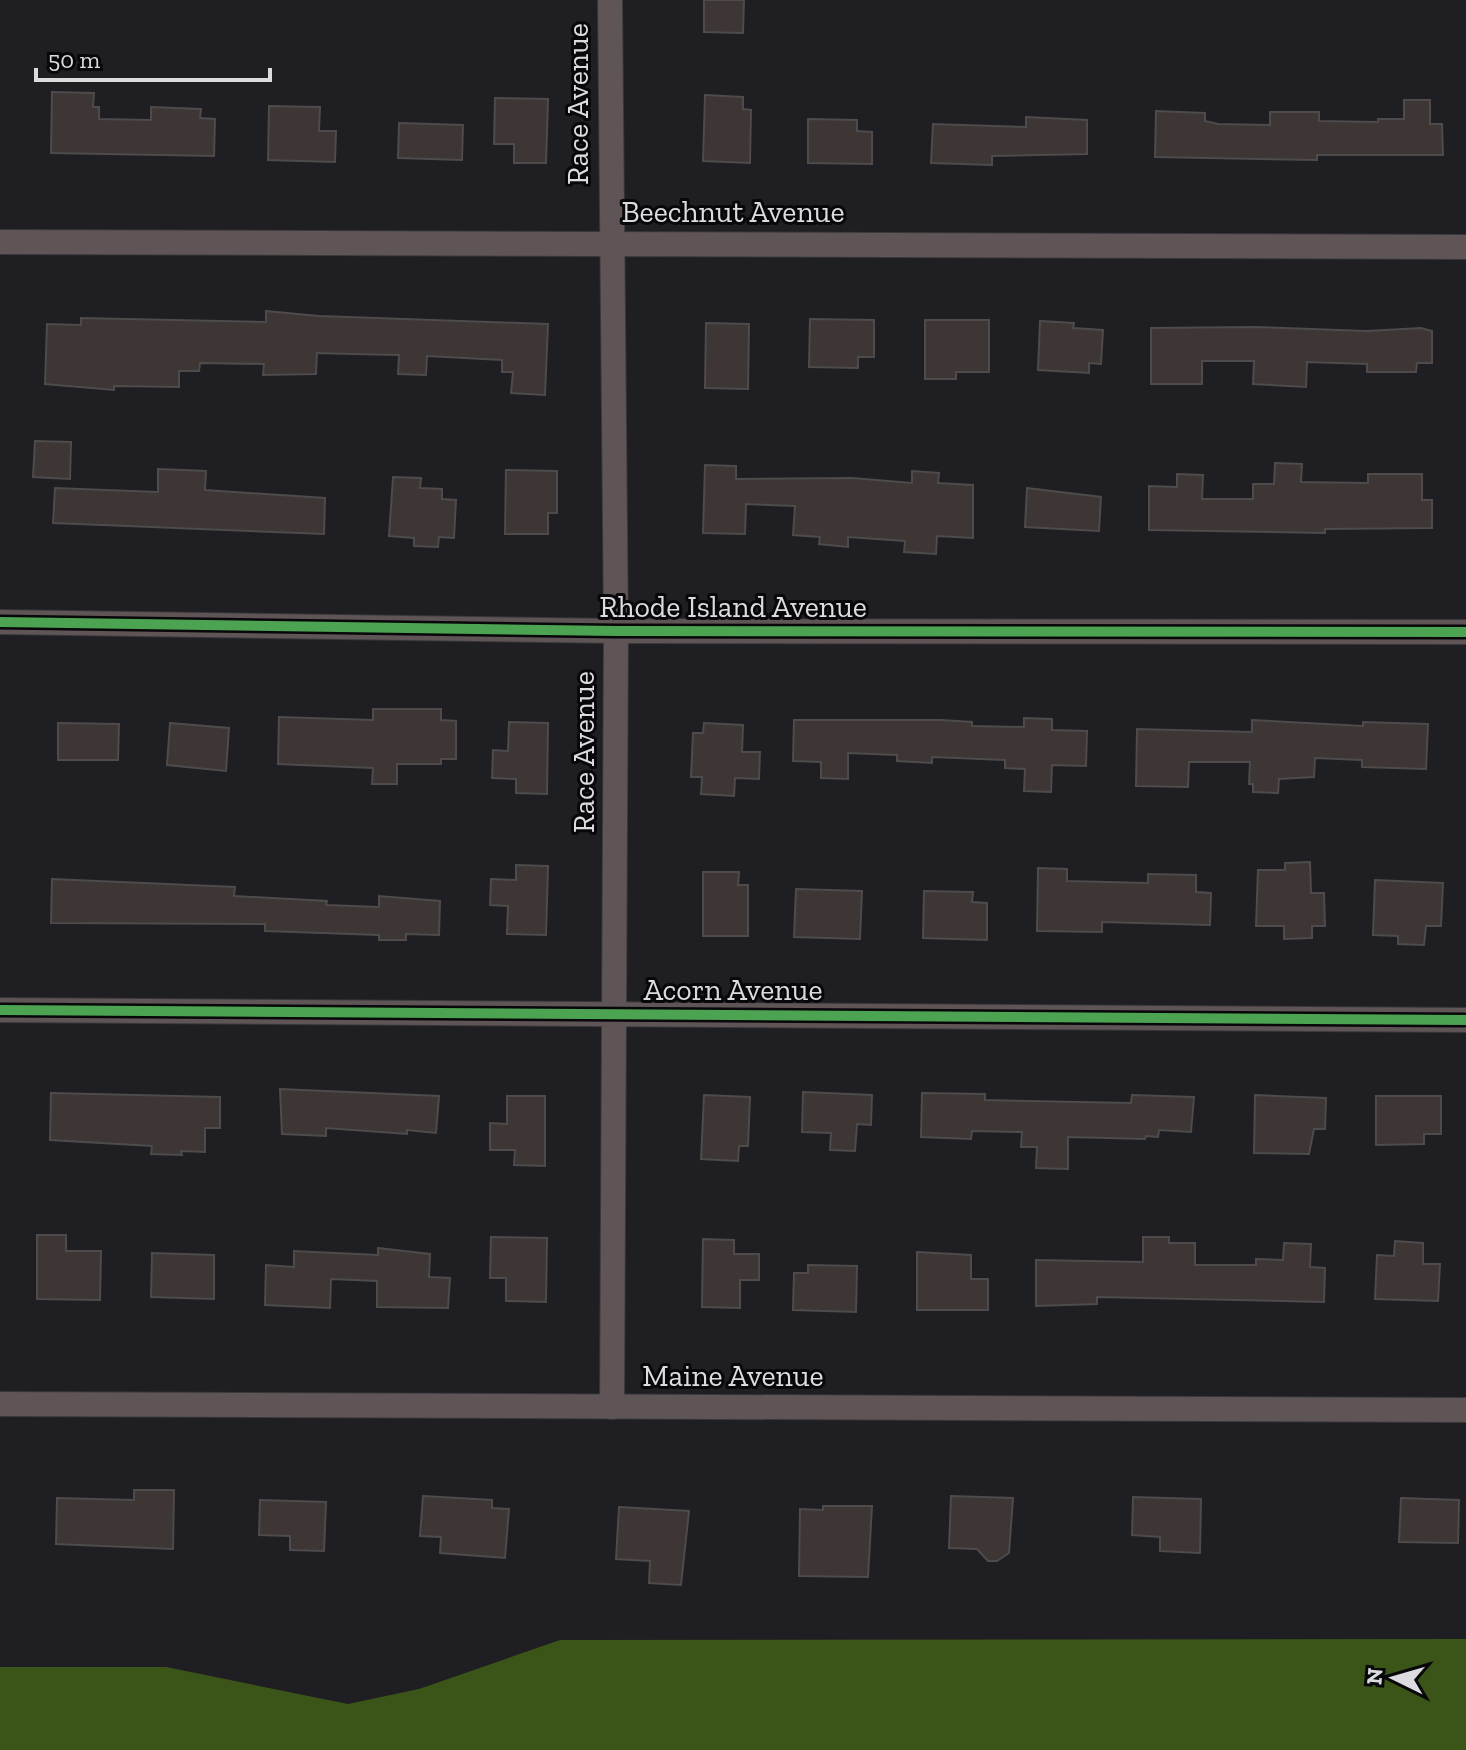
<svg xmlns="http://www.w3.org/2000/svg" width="1466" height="1750" font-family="'Zilla Slab',serif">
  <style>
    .forest { fill: #3b5518 }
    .building { fill: #3d3634; stroke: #4d4b4c; stroke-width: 2 }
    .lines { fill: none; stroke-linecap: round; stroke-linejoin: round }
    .minor-casing { stroke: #39393c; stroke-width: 26 }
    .minor { stroke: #5f5456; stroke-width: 24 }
    .cycleway-casing { stroke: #08070a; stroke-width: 15 }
    .cycleway { stroke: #4ca352; stroke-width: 10 }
    .labels { text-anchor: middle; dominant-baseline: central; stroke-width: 6; stroke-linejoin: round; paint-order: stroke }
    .street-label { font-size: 30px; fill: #dcdbe0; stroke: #08070a }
  </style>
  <rect width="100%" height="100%" fill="#1f1e22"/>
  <polygon class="forest" points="1466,1639 1466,1750 0,1750 0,1667 166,1667 348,1704 419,1689 560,1640"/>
  <g class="building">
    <polygon points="704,0 744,0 743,33 704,32"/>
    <polygon points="52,92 94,93 93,107 99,107 99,119 151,120 151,107 201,109 200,118 215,119 214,156 51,153"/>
    <polygon points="705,95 743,97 743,109 751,110 750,163 703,161"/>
    <polygon points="495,98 548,99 546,163 514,163 514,144 494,144"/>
    <polygon points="1404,100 1430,100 1430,124 1442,124 1443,155 1317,155 1317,160 1155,157 1156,111 1205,113 1205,121 1218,124 1270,125 1270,112 1319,112 1319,121 1378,122 1378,119 1404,119"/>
    <polygon points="269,106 320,107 319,131 336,131 335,162 268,160"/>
    <polygon points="1026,117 1087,120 1087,154 992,156 992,165 931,163 933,124 1026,127"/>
    <polygon points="808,119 857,120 857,131 872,132 872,164 808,163"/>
    <polygon points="399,123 463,125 462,160 398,158"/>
    <polygon points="266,311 319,316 548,324 545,395 511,393 513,372 502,372 502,360 427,356 426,375 398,374 399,355 352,354 317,353 316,374 263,375 264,364 200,363 199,371 179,371 179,387 114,386 114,390 45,384 47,324 81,325 81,318 266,322"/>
    <polygon points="810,319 874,320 874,357 858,357 858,368 809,367"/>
    <polygon points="925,320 989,320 989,372 956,372 956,379 925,379"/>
    <polygon points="1040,321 1074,323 1073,328 1103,330 1101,364 1089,363 1089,373 1038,370"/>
    <polygon points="706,323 749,324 748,389 705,388"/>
    <polygon points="1255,327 1367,331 1421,328 1432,331 1432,363 1417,363 1416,372 1367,372 1367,364 1307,362 1306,387 1253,384 1254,361 1202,361 1202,384 1151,384 1151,328"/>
    <polygon points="35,441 71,442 70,479 33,477"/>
    <polygon points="1275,463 1302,464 1301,482 1368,483 1368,474 1422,474 1422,500 1432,500 1432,528 1325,529 1325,533 1149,530 1149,486 1177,487 1177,474 1203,475 1202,499 1253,499 1253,484 1274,484"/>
    <polygon points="705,465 736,466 736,479 852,478 912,483 912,471 939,473 938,483 973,485 973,538 937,536 936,554 904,552 905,541 848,537 848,547 819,544 820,537 793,535 795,506 746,504 745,534 703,533"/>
    <polygon points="158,469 206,471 205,490 325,498 324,534 53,523 55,488 158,492"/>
    <polygon points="506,470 557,471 557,513 548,513 548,534 505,534"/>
    <polygon points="393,477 421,478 420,488 442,489 442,499 456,500 454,538 439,537 438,547 414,546 414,538 389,536"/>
    <polygon points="1027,488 1101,497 1099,531 1025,527"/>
    <polygon points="373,709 441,709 441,720 456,721 456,759 441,759 441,764 397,764 397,784 372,784 373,768 278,764 279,717 373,720"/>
    <polygon points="1024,718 1052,719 1052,730 1087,731 1086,766 1052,765 1051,792 1024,791 1025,769 1005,768 1005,760 932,757 932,763 897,761 897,755 848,753 848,779 821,778 821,762 793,761 794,720 941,720 972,722 972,726 1024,727"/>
    <polygon points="1252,720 1363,726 1363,722 1428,724 1426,769 1362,767 1362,760 1315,758 1314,777 1279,779 1278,793 1253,792 1253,784 1249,784 1250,762 1189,762 1188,787 1136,786 1137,729 1252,732"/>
    <polygon points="509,722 548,723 547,794 516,793 516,779 492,778 493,750 508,751"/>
    <polygon points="58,723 119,724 118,760 58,760"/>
    <polygon points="170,723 229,728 226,771 167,765"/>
    <polygon points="704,723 743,725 742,752 760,752 759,779 735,778 734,796 701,794 702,777 691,777 693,733 703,733"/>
    <polygon points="1310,862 1311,893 1324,893 1325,926 1312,926 1312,938 1284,939 1284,926 1256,926 1258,870 1285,870 1285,863"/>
    <polygon points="516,865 548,866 546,935 507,934 508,906 490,905 491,879 516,880"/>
    <polygon points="1038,868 1067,869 1067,881 1148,883 1148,874 1196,875 1196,892 1211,893 1210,925 1102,922 1102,932 1037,931"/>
    <polygon points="703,872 739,872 738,885 748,885 748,936 703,936"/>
    <polygon points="52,879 235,887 234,896 327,901 326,905 379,907 379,896 440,901 439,935 406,934 406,940 379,940 379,935 265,931 265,924 51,923"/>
    <polygon points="1375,880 1443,883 1441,926 1426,926 1424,945 1398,944 1398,936 1373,935"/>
    <polygon points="796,889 862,891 860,939 794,937"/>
    <polygon points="924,891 973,892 972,902 987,903 987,940 923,938"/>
    <polygon points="280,1089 439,1096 436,1133 407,1130 407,1134 326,1128 326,1136 282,1134"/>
    <polygon points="803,1092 872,1095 871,1125 857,1124 855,1151 830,1150 831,1133 802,1132"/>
    <polygon points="51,1093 220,1097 220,1128 205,1128 205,1152 181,1151 182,1155 151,1154 152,1146 50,1140"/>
    <polygon points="922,1093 985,1094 985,1100 1131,1103 1132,1095 1194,1097 1191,1132 1159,1130 1158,1137 1146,1136 1145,1139 1068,1137 1068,1169 1036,1168 1037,1147 1021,1147 1022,1132 972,1131 971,1139 921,1137"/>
    <polygon points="704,1095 750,1097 748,1146 739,1146 738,1161 701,1159"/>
    <polygon points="1255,1095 1326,1098 1325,1129 1314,1129 1309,1154 1254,1153"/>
    <polygon points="507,1096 545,1096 545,1166 514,1165 515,1150 490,1150 490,1123 507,1124"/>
    <polygon points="1376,1096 1441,1096 1441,1134 1424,1134 1424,1144 1376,1145"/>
    <polygon points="37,1235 66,1235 66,1251 101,1251 100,1300 37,1299"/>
    <polygon points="491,1237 547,1238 546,1302 506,1301 506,1278 490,1278"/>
    <polygon points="1143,1237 1169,1237 1169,1243 1195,1243 1195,1265 1256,1265 1256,1259 1283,1260 1284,1243 1311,1244 1310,1267 1325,1268 1324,1302 1097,1297 1097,1304 1036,1306 1036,1260 1143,1262"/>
    <polygon points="703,1239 734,1240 734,1254 759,1254 759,1280 740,1280 740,1308 702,1307"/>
    <polygon points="1395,1241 1423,1243 1423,1264 1440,1264 1438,1301 1375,1299 1377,1255 1394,1256"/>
    <polygon points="378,1248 430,1254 429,1277 450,1278 448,1308 377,1307 377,1281 331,1279 330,1308 265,1305 266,1265 294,1267 294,1251 378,1255"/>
    <polygon points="917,1252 971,1255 971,1279 988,1279 988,1310 917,1310"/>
    <polygon points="152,1253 214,1255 214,1299 151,1297"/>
    <polygon points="808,1265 857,1266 856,1312 793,1310 794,1273 808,1273"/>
    <polygon points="134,1490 174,1490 173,1549 56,1544 57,1498 134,1500"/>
    <polygon points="423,1496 492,1500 492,1508 509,1509 505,1558 440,1553 441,1537 420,1536"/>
    <polygon points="951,1496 1013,1498 1009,1553 997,1561 988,1561 977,1549 949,1548"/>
    <polygon points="1133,1497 1201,1499 1200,1553 1160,1551 1160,1537 1132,1535"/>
    <polygon points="1401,1498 1459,1500 1458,1543 1399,1542"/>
    <polygon points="260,1500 326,1502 324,1551 290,1550 290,1536 259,1535"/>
    <polygon points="823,1506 872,1506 868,1577 799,1576 800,1509 823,1510"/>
    <polygon points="619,1507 689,1511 681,1585 649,1583 650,1561 616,1559"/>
  </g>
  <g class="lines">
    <defs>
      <g id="minor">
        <polyline points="610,0 616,631 612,1407"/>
        <polyline points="0,242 1466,247"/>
        <polyline points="0,622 616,631 1466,632"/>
        <polyline points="0,1010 1466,1020"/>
        <polyline points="0,1404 1466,1410"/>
      </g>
    </defs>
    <use href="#minor" class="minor-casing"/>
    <use href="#minor" class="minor"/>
    <defs>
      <g id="cycleway">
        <polyline points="0,622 616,631 1466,632"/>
        <polyline points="0,1010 1466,1020"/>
      </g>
    </defs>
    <use href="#cycleway" class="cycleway-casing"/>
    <use href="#cycleway" class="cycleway"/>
  </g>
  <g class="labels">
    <g class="street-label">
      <text transform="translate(578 104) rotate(-90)">Race Avenue</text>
      <text x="733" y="212">Beechnut Avenue</text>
      <text x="733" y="607">Rhode Island Avenue</text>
      <text transform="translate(584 752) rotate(-90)">Race Avenue</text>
      <text x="733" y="990">Acorn Avenue</text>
      <text x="733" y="1376">Maine Avenue</text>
    </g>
  </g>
  <g transform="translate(1394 1678) rotate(275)" stroke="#08070a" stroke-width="6" paint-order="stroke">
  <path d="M0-6L14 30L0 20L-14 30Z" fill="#dcdbe0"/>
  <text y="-12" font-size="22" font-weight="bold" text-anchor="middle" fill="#dcdbe0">N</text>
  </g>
  <path d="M36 68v12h234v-12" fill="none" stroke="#dcdbe0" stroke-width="4"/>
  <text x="48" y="68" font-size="24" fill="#dcdbe0" stroke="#08070a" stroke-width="6" paint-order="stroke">50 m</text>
</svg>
